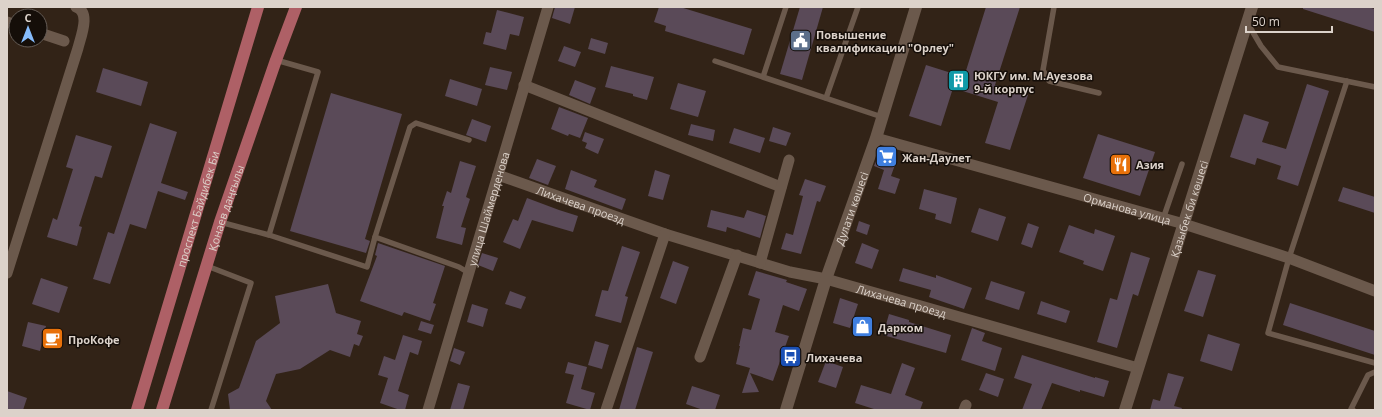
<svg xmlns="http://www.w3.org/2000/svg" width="1382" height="417" font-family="'Open Sans',sans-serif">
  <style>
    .building { fill: #5a4a58 }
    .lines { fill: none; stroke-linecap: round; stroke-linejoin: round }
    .lane { stroke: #6b594c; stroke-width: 5.5 }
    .street { stroke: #6b594c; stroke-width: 11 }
    .secondary { stroke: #6b594c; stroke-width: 12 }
    .primary { stroke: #ae6066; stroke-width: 12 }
    .labels { text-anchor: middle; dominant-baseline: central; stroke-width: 3; stroke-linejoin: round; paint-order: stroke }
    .poi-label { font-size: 11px; font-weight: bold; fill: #dcd2ca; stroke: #150e09; text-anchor: start }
    .street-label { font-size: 11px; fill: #dcd2ca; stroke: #150e09 }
  </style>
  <rect width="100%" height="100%" fill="#322317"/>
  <g class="building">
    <polygon points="555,7 575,7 570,24 552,18"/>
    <polygon points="659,7 680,7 752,29 744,55 665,31 666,26 654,22"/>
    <polygon points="800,7 823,7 802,80 780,74"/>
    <polygon points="986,7 1020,7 995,85 1028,95 1010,150 985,143 998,102 953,88 941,126 909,116 926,65 964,77"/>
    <polygon points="1303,7 1368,7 1375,9 1375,32 1303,9"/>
    <polygon points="497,10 524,17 519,36 510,34 506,50 483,44 486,32 491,33"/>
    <polygon points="591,38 608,43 605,54 588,49"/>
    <polygon points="564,46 581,52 575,67 558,61"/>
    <polygon points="611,66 654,77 647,100 633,96 633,94 605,87"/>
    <polygon points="490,67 512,72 507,90 485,85"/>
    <polygon points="103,68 148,82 141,106 96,92"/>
    <polygon points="450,79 482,89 477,106 445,96"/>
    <polygon points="575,80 596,88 590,104 569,95"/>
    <polygon points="678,83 706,91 698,117 670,109"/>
    <polygon points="1307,84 1329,91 1298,186 1277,179 1281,166 1257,158 1255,165 1230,157 1244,114 1269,122 1262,142 1286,149"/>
    <polygon points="331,93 402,114 365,239 370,241 366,253 290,231"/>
    <polygon points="559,107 588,118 580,138 569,134 568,136 551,129"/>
    <polygon points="472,119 491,126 486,142 466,135"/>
    <polygon points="150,123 177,132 161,183 188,192 185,200 158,191 146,229 130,224 110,284 93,279 108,232 114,234"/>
    <polygon points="691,124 715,130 713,141 688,135"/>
    <polygon points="773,127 791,133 786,146 769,141"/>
    <polygon points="734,128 765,138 760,153 729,143"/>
    <polygon points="585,132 604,139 598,154 585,148 587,143 582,141"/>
    <polygon points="1098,134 1155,152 1140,196 1083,178"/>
    <polygon points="76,135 112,146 102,178 95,176 79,226 82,227 77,246 47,237 53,218 57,220 73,169 66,167"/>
    <polygon points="878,156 896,162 891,176 900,179 895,194 878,189 884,170 874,166"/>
    <polygon points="537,159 556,166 548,185 529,178"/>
    <polygon points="460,161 476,166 466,197 470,199 461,227 466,228 462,245 436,238 444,206 442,206 447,191 451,193"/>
    <polygon points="571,170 597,180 594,187 626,199 622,210 565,189"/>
    <polygon points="655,170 670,175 663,200 648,196"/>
    <polygon points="805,179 826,186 820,202 817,201 801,254 781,249 786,233 793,235 803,196 799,195"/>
    <polygon points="1343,187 1375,197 1375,213 1338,201"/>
    <polygon points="924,189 957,198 951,224 935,219 936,214 919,209"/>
    <polygon points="527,198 559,210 578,216 573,232 532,220 520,249 503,242 513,219 518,221"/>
    <polygon points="979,208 1006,217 998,241 971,232"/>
    <polygon points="711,210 744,218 747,210 766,216 760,238 727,227 726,232 707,227"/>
    <polygon points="859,221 870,225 867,235 856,231"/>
    <polygon points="1028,223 1039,227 1032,248 1021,244"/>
    <polygon points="1069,225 1094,234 1095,229 1115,236 1103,271 1083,264 1084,261 1059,252"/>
    <polygon points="378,243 445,266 433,303 436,304 430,321 404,312 402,316 360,301 377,256 375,255"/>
    <polygon points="862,243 879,250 872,269 855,263"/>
    <polygon points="622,246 640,252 625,296 628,297 621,323 595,316 602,290 608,291"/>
    <polygon points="1131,252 1150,258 1138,296 1133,294 1117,348 1097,342 1110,298 1117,300"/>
    <polygon points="482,253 498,258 493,271 478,265"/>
    <polygon points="673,261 689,267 676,304 660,298"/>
    <polygon points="903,268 936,278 936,275 972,288 964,309 929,297 931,290 899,281"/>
    <polygon points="1198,270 1216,275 1203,317 1184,311"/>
    <polygon points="756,271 787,280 786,282 807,289 799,311 783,305 775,332 789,336 773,381 750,373 759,392 742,393 750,368 736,364 740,346 739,346 743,328 751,330 760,299 748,295"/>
    <polygon points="41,278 68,287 59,313 32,304"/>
    <polygon points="991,281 1025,292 1019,310 985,299"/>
    <polygon points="328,284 336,313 361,321 357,334 363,336 359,346 354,344 350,357 330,350 300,369 276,374 266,401 272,410 230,410 228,394 239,388 256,341 280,323 275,296"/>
    <polygon points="510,291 526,297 521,309 505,304"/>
    <polygon points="840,298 858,304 850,328 833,323"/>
    <polygon points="1041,301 1070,311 1066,323 1037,314"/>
    <polygon points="1290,303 1375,331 1375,355 1283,325"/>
    <polygon points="472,304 488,309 483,327 467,322"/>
    <polygon points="889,314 909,320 909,322 951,335 946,353 883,335"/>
    <polygon points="421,321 434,325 431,334 418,330"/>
    <polygon points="28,322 46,326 40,351 22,346"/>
    <polygon points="972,328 985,333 982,341 1002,348 995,371 961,360"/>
    <polygon points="1208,334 1240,344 1232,371 1200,361"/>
    <polygon points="403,335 422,341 418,355 410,352 398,391 409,395 405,410 400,410 380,403 388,378 378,375 384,356 395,360"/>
    <polygon points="595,341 609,345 602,369 588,365"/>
    <polygon points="637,347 653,352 635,410 619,410"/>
    <polygon points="454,348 465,352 460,365 450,361"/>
    <polygon points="1022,355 1095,378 1095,377 1109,381 1104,397 1080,390 1080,392 1052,383 1041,410 1022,410 1032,384 1014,378"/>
    <polygon points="826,361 843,367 836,388 818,382"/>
    <polygon points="568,362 587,367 581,389 595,393 590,410 566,403 574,375 565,373"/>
    <polygon points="902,363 915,368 905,395 923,402 920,410 877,410 855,403 861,385 891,394"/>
    <polygon points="986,373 1004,379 998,397 979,390"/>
    <polygon points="1168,373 1184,377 1174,406 1182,408 1181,410 1150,410 1153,399 1160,401"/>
    <polygon points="458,383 470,386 463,410 450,410"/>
    <polygon points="692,386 720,395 715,410 703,410 686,404"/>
    <polygon points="7,391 27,398 23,410 7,410"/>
  </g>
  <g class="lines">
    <g class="lane">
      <polyline points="1054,7 1043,70 1049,81 1099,93"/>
      <polyline points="1248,24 1261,46 1278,67 1375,87"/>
      <polyline points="715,61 882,117"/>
      <polyline points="763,77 786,7"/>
      <polyline points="1347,81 1289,258 1268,333 1375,363"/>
      <polyline points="826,98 858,7"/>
      <polyline points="1163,219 1182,164"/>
      <polyline points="220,222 269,235 318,72 276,60"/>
      <polyline points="269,235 367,267 375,237 459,267 469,273"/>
      <polyline points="375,237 410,127 416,123 469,140"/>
      <polyline points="207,266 251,283 211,410"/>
      <polyline points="1353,410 1351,409 1368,375 1375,372"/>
    </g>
    <g class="street">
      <polyline points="7,22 16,25"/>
      <polyline points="40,33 64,41"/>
      <polyline points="524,85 781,187"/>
      <path id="s1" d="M876 138 1184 224 1289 258 1375 291"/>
      <path id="s2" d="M498 175 665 234 790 272 826 279 1138 368"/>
      <polyline points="760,263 789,160"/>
      <path d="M7 273 78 48C81 36 91 12 76 7"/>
      <polyline points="700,357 737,255"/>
      <path id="s3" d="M428 410 548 7"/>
      <polyline points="606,410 665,234"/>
      <polyline points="964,410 966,405"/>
    </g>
    <g class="secondary">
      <path id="s4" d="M786 410 826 279 876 138 916 7"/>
      <path id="s5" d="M1125 410 1252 7"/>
    </g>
    <g class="primary">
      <path id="s6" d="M137 410 258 7"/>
      <path id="s7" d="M162 410 220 222 276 60 296 7"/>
    </g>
  </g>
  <defs>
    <symbol id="civic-square" viewBox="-11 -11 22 22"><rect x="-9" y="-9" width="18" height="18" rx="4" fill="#5c6f8a" stroke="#150e09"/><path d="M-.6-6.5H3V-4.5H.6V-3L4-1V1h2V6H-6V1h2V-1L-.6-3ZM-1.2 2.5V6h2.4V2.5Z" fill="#fff"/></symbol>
    <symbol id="building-square" viewBox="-11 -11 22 22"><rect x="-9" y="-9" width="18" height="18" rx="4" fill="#0f9aa8" stroke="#150e09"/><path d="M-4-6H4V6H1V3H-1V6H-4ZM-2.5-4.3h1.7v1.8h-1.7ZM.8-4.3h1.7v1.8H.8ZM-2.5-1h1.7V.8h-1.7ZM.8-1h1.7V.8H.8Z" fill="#fff"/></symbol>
    <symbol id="supermarket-square" viewBox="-11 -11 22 22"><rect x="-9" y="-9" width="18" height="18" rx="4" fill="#3f7fe0" stroke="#150e09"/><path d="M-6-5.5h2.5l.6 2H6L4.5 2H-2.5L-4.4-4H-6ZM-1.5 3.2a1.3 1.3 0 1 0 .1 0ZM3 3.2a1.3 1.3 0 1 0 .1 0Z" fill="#fff"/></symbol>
    <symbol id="restaurant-square" viewBox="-11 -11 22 22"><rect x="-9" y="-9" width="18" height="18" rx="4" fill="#e8710a" stroke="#150e09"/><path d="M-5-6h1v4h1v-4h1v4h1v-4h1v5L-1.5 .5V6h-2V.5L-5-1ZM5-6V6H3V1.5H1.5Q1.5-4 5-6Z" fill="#fff"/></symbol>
    <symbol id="shop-square" viewBox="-11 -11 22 22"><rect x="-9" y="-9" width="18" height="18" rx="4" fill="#3f7fe0" stroke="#150e09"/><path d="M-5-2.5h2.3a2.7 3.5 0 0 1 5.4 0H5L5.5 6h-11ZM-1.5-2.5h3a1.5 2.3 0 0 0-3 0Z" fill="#fff"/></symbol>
    <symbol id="cafe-square" viewBox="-11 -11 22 22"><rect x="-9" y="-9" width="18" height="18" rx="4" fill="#e8710a" stroke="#150e09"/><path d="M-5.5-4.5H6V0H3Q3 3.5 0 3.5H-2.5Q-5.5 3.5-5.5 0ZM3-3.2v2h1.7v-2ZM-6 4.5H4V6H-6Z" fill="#fff"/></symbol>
    <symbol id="bus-square" viewBox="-11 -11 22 22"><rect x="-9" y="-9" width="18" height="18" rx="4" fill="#1a4fb4" stroke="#150e09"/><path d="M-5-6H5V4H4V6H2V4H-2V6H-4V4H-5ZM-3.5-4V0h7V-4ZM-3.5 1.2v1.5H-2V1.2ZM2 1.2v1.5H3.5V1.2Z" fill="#fff"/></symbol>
  </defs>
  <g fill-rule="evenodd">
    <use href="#civic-square" x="788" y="28" width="25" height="25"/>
    <use href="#building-square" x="946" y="68" width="25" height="25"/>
    <use href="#supermarket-square" x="874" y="144" width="25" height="25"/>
    <use href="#restaurant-square" x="1108" y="152" width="25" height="25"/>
    <use href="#shop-square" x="850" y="314" width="25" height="25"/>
    <use href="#cafe-square" x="40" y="326" width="25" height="25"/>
    <use href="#bus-square" x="778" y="344" width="25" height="25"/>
  </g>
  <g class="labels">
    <g class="poi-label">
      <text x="816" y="34">Повышение<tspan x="816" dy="13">квалификации "Орлеу"</tspan></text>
      <text x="974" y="75">ЮКГУ им. М.Ауезова<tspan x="974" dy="13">9-й корпус</tspan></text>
      <text x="902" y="157">Жан-Даулет</text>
      <text x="1136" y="164">Азия</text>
      <text x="878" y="327">Дарком</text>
      <text x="68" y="339">ПроКофе</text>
      <text x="806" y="357">Лихачева</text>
    </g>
    <g class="street-label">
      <text stroke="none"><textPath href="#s2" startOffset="88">Лихачева проезд</textPath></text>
      <text stroke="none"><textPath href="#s7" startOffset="212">Қонаев даңғылы</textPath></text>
      <text stroke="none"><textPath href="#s6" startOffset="210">проспект Байдибек Би</textPath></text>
      <text stroke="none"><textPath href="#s5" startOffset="211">Қазыбек би көшесі</textPath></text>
      <text stroke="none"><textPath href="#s3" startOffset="210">улица Шаймерденова</textPath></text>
      <text stroke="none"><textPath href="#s4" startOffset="212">Дулати көшесі</textPath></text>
      <text stroke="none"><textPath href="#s1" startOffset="261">Орманова улица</textPath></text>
      <text stroke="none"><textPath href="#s2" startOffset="423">Лихачева проезд</textPath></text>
    </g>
  </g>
  <rect width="1382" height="417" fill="none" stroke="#dcd2ca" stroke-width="16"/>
  <g transform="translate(28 28)"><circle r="19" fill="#150e09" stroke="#655c56"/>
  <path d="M0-3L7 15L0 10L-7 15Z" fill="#86bbfb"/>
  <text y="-6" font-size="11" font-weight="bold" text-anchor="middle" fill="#dcd2ca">С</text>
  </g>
  <path d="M1246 26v6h86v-6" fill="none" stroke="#dcd2ca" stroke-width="2"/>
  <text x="1252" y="26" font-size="12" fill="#dcd2ca" stroke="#150e09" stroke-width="3" paint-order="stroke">50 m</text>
</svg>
